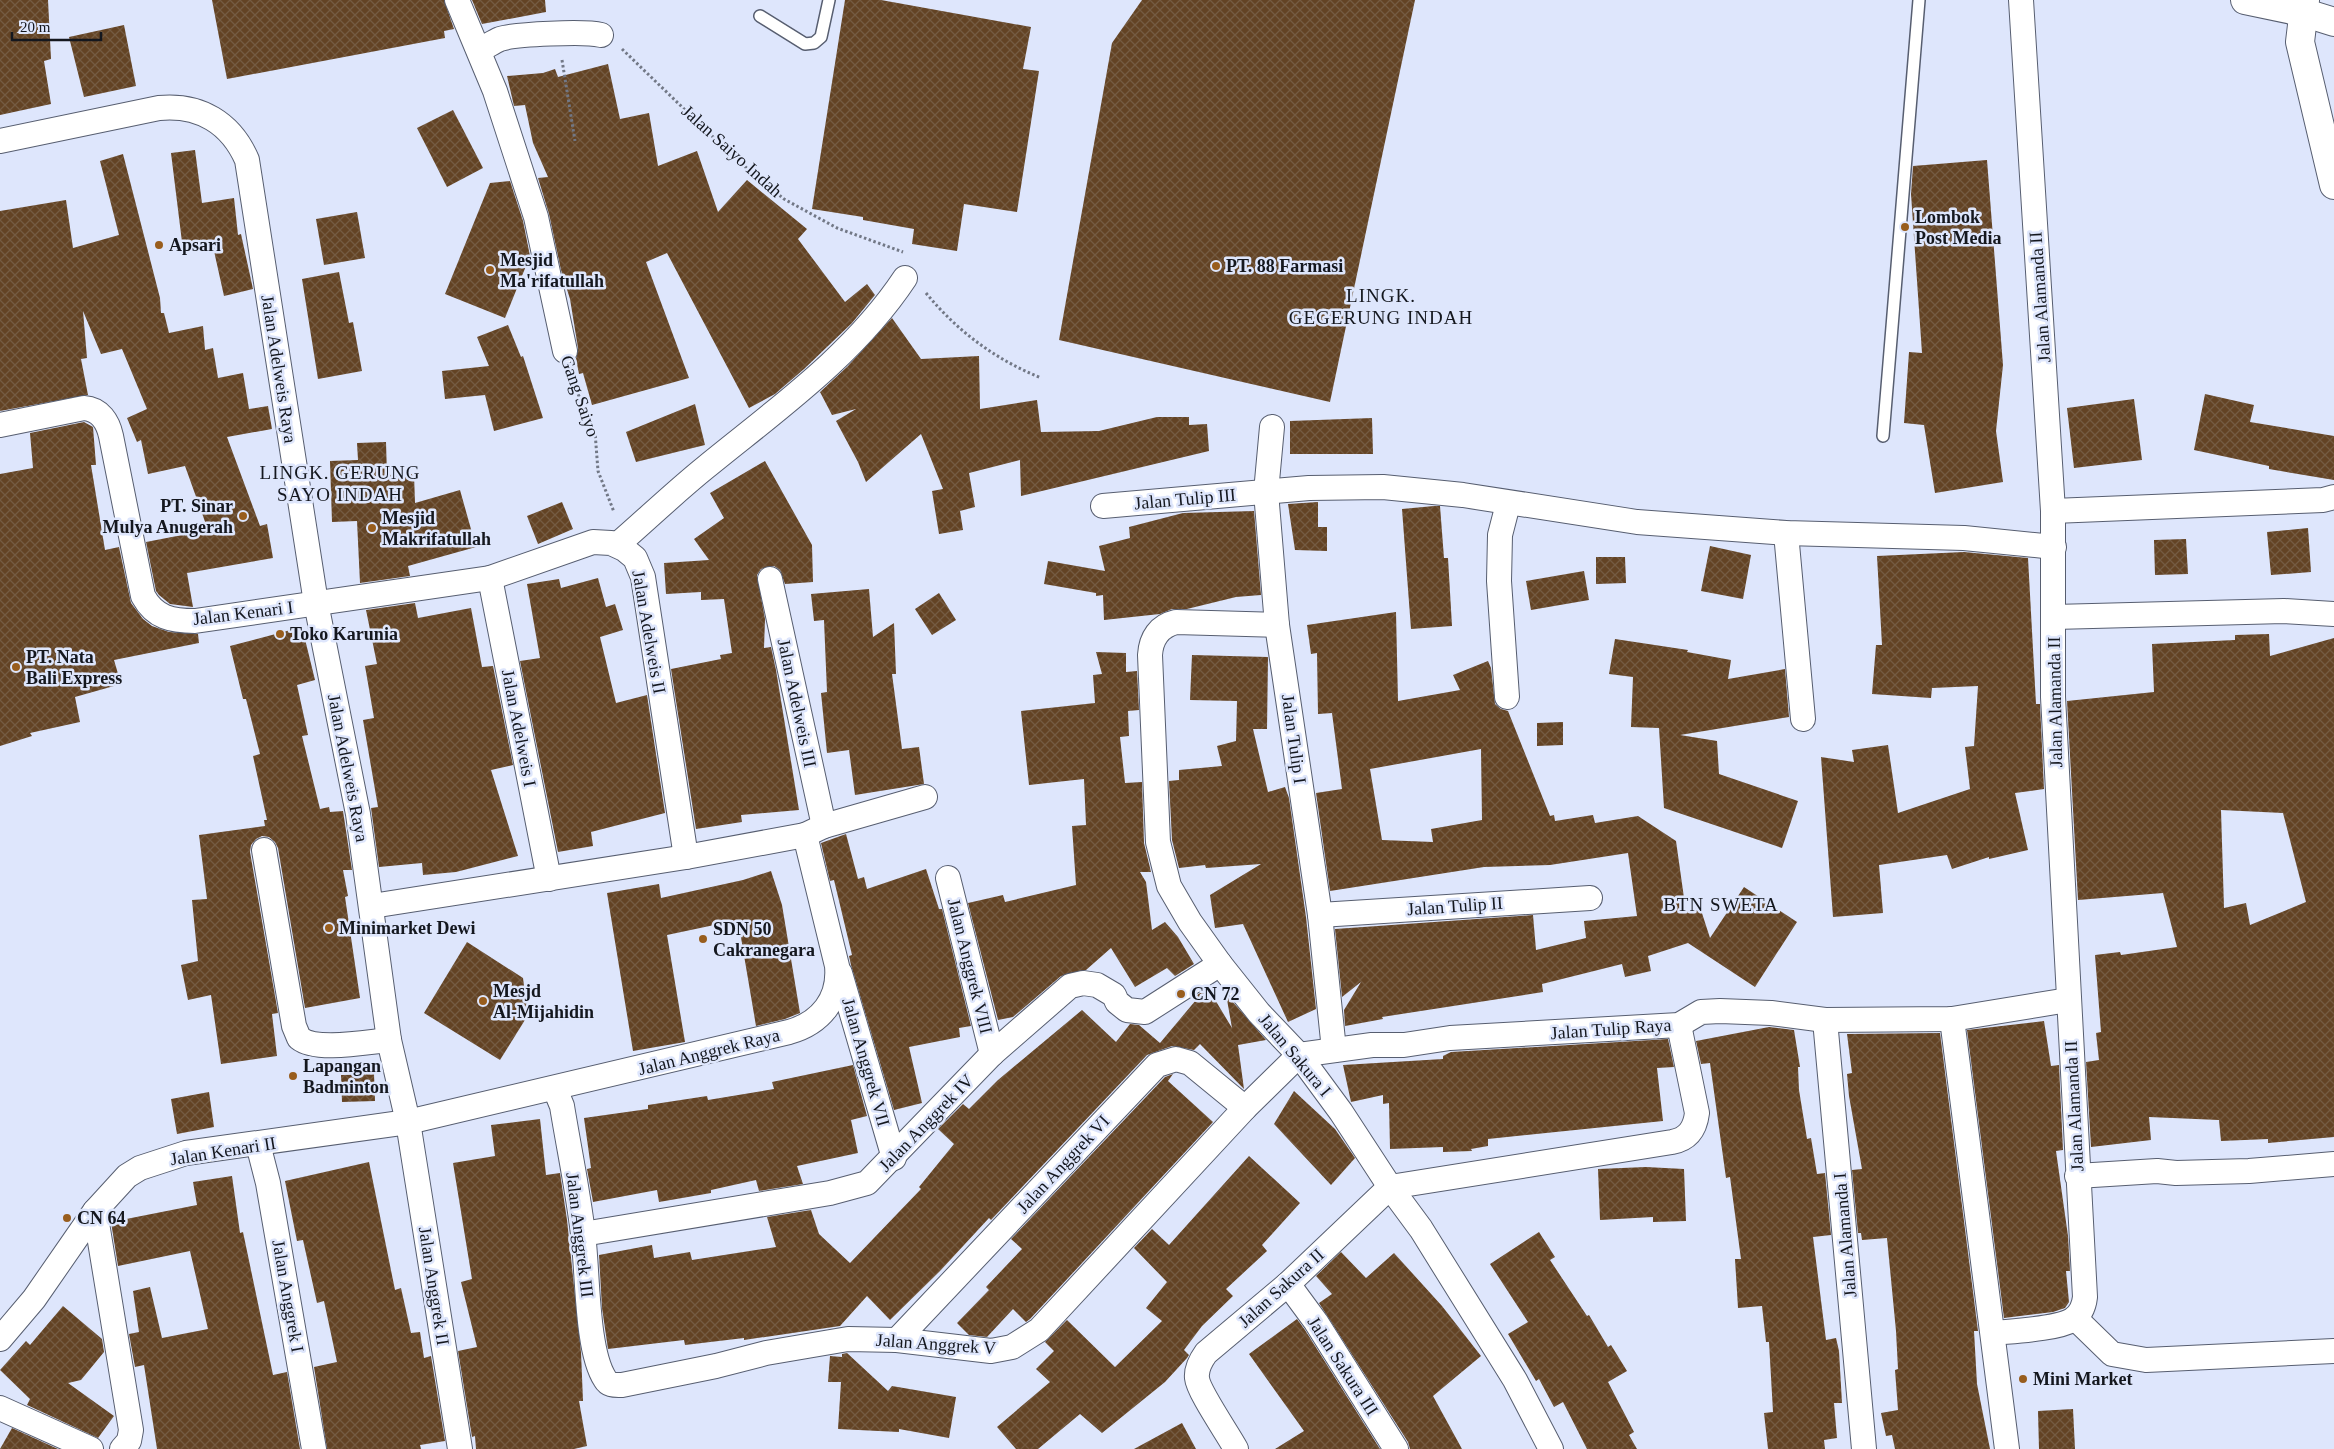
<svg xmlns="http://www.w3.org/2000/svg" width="2334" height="1449" font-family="Georgia,serif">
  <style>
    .building { fill: url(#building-cross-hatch); fill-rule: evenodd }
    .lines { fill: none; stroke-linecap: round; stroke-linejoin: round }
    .service-casing { stroke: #575e70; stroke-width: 14 }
    .minor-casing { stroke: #575e70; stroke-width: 26 }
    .tertiary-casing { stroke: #575e70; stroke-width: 30 }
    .trunk-casing { stroke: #575e70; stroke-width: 30 }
    .path { stroke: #727886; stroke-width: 3; stroke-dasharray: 2.5 2.5; stroke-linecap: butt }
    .service { stroke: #fff; stroke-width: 11 }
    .minor { stroke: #fff; stroke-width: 24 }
    .tertiary { stroke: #fff; stroke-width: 28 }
    .trunk { stroke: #fff; stroke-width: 28 }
    .poi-dot { fill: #985d1d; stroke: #dee6fc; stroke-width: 2 }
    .labels { text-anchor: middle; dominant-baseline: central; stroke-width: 5; stroke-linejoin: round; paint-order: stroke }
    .street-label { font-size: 18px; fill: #14171e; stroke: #dee6fc }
    .poi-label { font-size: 18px; font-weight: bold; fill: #14171e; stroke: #dee6fc; text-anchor: start }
    .neighbourhood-label { font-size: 19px; letter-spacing: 1px; fill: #14171e; stroke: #dee6fc }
  </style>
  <defs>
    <pattern id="building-cross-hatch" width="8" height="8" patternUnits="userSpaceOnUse" patternTransform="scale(1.25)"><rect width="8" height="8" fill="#634324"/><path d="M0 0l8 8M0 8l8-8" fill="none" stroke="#745b42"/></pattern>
  </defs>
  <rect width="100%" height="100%" fill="#dee6fc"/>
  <g class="building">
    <polygon points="0,0 48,0 51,59 44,61 51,104 0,115"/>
    <polygon points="212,0 444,0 454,29 444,31 445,38 227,79"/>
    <polygon points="472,0 545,0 546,12 482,24"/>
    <polygon points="845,0 881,0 1031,27 1023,69 1039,71 1017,212 964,204 957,251 912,244 914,229 863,220 863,217 812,209"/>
    <polygon points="1142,0 1415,0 1330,402 1059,340 1112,43"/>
    <polygon points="124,25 136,86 84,97 69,37"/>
    <polygon points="608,64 620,119 649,113 658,166 697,151 718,212 747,180 807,229 798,239 845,302 867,284 875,295 852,323 804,369 775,394 749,408 667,253 646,262 689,378 592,405 583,373 579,374 576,359 578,348 570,299 561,270 549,214 538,178 548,177 533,143 525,105 514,106 507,76 543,73 555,69 558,77"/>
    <polygon points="453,110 483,168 447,187 417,128"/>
    <polygon points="195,150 202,203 234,198 238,235 241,234 253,289 224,296 212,242 183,250 171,153"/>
    <polygon points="123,154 160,298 161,313 164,313 169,333 203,326 205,350 213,348 218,378 243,373 249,409 268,406 272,429 227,437 260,526 267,524 273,558 187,573 193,607 170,604 159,595 156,591 146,542 208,530 185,466 148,474 141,440 137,442 127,418 147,409 122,349 101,354 83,311 87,358 81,359 88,395 0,411 0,211 66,200 73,248 119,235 100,161"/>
    <polygon points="1987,160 2003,365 1996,431 2003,482 1935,493 1924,425 1904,423 1909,352 1922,353 1911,194 1913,166"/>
    <polygon points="510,181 523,221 530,256 505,318 445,294 490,183"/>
    <polygon points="357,212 365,258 324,265 316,219"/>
    <polygon points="339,272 349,323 353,322 362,371 318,379 302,279"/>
    <polygon points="892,318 921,359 979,356 980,409 1037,400 1041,432 1099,431 1157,417 1189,417 1189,425 1207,424 1209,451 1021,496 1020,460 969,473 975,507 960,511 963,530 939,534 932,491 943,489 921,434 866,482 858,462 836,421 856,409 832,415 820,392 819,393 848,366"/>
    <polygon points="508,325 521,357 523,356 543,418 494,431 485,395 445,399 442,371 489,366 477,337"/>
    <polygon points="2205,394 2254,405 2250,422 2334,436 2334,480 2269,469 2269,466 2194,450"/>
    <polygon points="2134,399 2142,460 2074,468 2067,408"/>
    <polygon points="695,404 705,445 636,462 626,432"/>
    <polygon points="1372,418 1373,454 1290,454 1290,421"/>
    <polygon points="84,422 93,427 96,465 91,465 105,550 119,547 131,603 143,619 152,626 169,632 198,634 199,643 114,660 121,684 75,697 80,722 30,733 32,736 0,746 0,474 33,468 30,433"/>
    <polygon points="386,442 387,475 414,474 415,503 460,490 476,547 408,566 410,576 360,583 357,521 332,522 330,461 358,460 357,443"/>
    <polygon points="765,461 812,545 813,582 785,584 780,570 774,566 761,569 757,575 765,619 764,648 771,647 776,670 799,810 741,815 742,822 696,829 671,669 721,659 720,655 732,653 724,599 701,600 701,592 666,594 664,563 709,560 694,539 724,518 710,493"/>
    <polygon points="562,502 573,529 538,544 527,516"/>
    <polygon points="1318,502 1318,527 1327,527 1327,551 1295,550 1288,504"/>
    <polygon points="1434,506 1440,506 1444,558 1448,558 1452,626 1411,629 1402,509"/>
    <polygon points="1254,511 1261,595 1236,597 1187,609 1172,609 1160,614 1104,620 1103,595 1096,596 1096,593 1044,584 1048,561 1105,571 1099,546 1130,538 1129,527 1183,513"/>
    <polygon points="2308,528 2311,572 2271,575 2267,532"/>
    <polygon points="2186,539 2188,574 2155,575 2154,540"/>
    <polygon points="1710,546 1751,555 1743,599 1701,591"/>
    <polygon points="1964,552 2028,558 2036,704 2040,704 2044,789 2015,793 2028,850 1989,859 1989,857 1952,869 1947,855 1879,865 1883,913 1833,917 1821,757 1854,762 1852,750 1888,745 1898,813 1970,789 1965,747 1974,746 1978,686 1932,688 1931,698 1872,694 1876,645 1882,645 1877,556"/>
    <polygon points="1596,557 1625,557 1626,583 1596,584"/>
    <polygon points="1584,571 1589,600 1531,610 1526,581"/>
    <polygon points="598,578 606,607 615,604 623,630 600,637 616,703 647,695 665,813 591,832 593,846 558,852 520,661 540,658 527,584 559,579 561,588"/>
    <polygon points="869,589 873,637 894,623 896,674 892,674 902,749 919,747 924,784 855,795 849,750 827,753 821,693 827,692 824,620 814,621 811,594"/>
    <polygon points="939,593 956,620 932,635 915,609"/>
    <polygon points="415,603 418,618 471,608 482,667 493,666 513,765 491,770 518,856 456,872 423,875 422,863 379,867 371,808 378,807 363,720 374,718 365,666 377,664 366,610"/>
    <path d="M1396 612 1398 701 1460 690 1453 675 1488 661 1491 668 1495 704 1501 709 1508 711 1550 816 1554 815 1555 821 1593 815 1595 823 1638 816 1676 841 1686 912 1700 907 1710 938 1744 887 1797 922 1755 987 1688 943 1648 956 1651 971 1625 977 1622 964 1542 984 1543 992 1382 1017 1383 1019 1345 1026 1344 1010 1361 982 1342 997 1335 929 1533 915 1536 950 1586 938 1584 921 1637 916 1628 853 1550 865 1484 867 1330 891 1316 793 1342 789 1332 713 1318 714 1317 653 1311 654 1307 625ZM1481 749 1482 820 1431 829 1433 842 1382 840 1370 769Z"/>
    <polygon points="302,627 315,680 297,685 308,735 302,736 320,809 329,807 330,812 343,811 352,870 343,870 348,896 345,897 360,998 305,1008 278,848 275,842 269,837 262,836 256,839 251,845 250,852 278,1013 272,1014 277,1056 221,1064 211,995 188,1000 181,965 198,961 192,900 207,899 199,835 265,826 264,820 267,820 253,756 260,754 246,699 243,699 230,646"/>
    <path d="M2269 634 2270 656 2334 638V1137L2268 1143V1139L2221 1141 2219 1120 2149 1117 2151 1140 2091 1147 2086 1062 2099 1060 2096 1033 2101 1032 2095 955 2120 952 2121 955 2177 947 2163 893 2078 900 2067 701 2154 692 2152 644 2235 640V635ZM2221 810 2283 813 2306 902 2250 925 2246 903 2224 908Z"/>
    <polygon points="1615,639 1688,650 1687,652 1731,660 1728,679 1785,669 1789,717 1680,735 1717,741 1719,774 1798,801 1782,848 1664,808 1659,728 1631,727 1633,677 1609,674"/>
    <polygon points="1096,652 1126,653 1126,672 1137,671 1139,710 1128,711 1129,736 1120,737 1125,783 1142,782 1144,843 1151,872 1140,872 1146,882 1152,930 1165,922 1178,937 1194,964 1175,976 1167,968 1135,987 1111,948 1086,970 1061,976 1013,1017 998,1020 968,903 1003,895 1005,902 1076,885 1072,826 1086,825 1084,779 1029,785 1021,711 1095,703 1093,675 1102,674"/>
    <polygon points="1192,655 1268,657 1267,729 1253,729 1268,792 1285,787 1289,798 1306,917 1316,1009 1288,1022 1243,924 1215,928 1210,895 1261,864 1206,868 1205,865 1179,868 1172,840 1169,781 1179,780 1179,770 1222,766 1217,746 1236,741 1237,701 1190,700"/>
    <polygon points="1563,722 1563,745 1537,746 1537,723"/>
    <polygon points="846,834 858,879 864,877 867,889 926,869 939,909 942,909 971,1026 959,1028 960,1037 909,1047 922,1103 894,1110 851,965 849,956 852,955 834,880 830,881 821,843"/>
    <polygon points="771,871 782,905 800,1013 785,1019 756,1026 738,920 667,935 685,1042 633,1051 607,893 659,884 661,898 743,880"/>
    <polygon points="467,942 523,978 528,1015 500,1060 424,1013"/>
    <polygon points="1208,988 1232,1028 1226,994 1266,1040 1238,1045 1244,1089 1200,1044 1194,1050 1172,1046 1147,1055 991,1220 989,1218 940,1271 890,1320 867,1296 840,1326 744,1340 744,1338 685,1345 684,1340 608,1349 602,1308 599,1255 652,1245 654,1258 690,1252 692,1260 776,1247 767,1217 811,1210 819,1234 850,1263 921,1189 919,1187 954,1144 938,1129 963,1104 969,1109 998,1080 1082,1010 1116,1042 1130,1024 1139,1025 1160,1043 1196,1000 1194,997"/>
    <polygon points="2044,1021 2051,1066 2059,1065 2063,1150 2056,1151 2068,1236 2070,1271 2066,1271 2069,1302 2065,1308 2053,1312 2004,1318 1967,1030"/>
    <polygon points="1769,1027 1794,1030 1800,1067 1798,1067 1799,1090 1807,1139 1811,1138 1817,1174 1825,1173 1831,1235 1813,1237 1826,1340 1836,1338 1839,1351 1842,1403 1834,1403 1837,1438 1824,1440 1825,1449 1768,1449 1764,1413 1773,1412 1769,1342 1766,1342 1762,1306 1738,1308 1735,1259 1741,1259 1730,1177 1726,1178 1710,1063 1701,1064 1696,1041"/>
    <polygon points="1940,1033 1978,1331 1974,1331 1977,1384 1990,1449 1895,1449 1892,1435 1886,1436 1881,1413 1898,1410 1895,1370 1898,1369 1896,1331 1887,1238 1862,1240 1861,1233 1858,1233 1852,1170 1862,1169 1849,1096 1847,1074 1852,1073 1847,1034"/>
    <polygon points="1668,1039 1674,1067 1657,1068 1663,1121 1488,1139 1488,1146 1471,1149 1472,1151 1443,1152 1443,1147 1390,1149 1389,1103 1383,1104 1383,1095 1351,1102 1343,1065 1443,1059 1443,1056 1451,1052"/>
    <polygon points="853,1065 867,1116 851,1120 858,1153 797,1166 803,1184 759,1191 756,1180 711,1190 711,1193 659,1202 657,1190 593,1202 587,1169 591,1168 584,1118 648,1109 648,1105 707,1096 708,1100 774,1089 772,1082"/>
    <polygon points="374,1074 375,1101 342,1102 341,1075"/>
    <polygon points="1173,1074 1168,1081 1213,1122 1030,1319 1026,1322 1013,1309 987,1337 969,1335 957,1323 989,1290 986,1287 1022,1249 1011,1239 1165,1077"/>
    <polygon points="1294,1091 1335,1129 1355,1158 1331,1185 1274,1124"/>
    <polygon points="209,1092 214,1127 177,1134 171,1099"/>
    <polygon points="540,1119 546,1175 560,1173 567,1220 581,1352 583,1401 579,1401 587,1446 574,1449 476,1449 475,1436 472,1437 458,1351 477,1347 461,1282 472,1279 453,1163 495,1156 491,1125"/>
    <polygon points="1249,1156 1300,1203 1262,1245 1267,1251 1226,1289 1233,1296 1202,1326 1184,1350 1189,1355 1187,1358 1165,1382 1102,1433 1080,1414 1038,1449 1016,1449 997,1427 1050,1382 1036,1369 1054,1351 1045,1342 1067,1320 1115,1367 1162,1321 1146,1308 1167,1282 1134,1248 1152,1229 1169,1245"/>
    <polygon points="369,1162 395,1290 401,1288 411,1333 420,1332 424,1358 431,1356 445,1441 420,1445 421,1449 327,1449 314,1367 337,1362 324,1301 317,1303 303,1240 297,1241 285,1181"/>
    <polygon points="1646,1167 1684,1169 1686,1221 1653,1222 1653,1217 1600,1220 1598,1169"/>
    <polygon points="232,1176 240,1233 243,1232 273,1375 287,1372 300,1449 157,1449 144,1365 135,1367 129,1334 139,1332 133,1291 150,1287 162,1338 208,1329 190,1251 118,1266 111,1222 197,1205 193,1182"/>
    <polygon points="1539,1232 1555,1257 1550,1260 1587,1316 1589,1315 1608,1347 1611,1345 1627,1371 1608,1382 1634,1432 1629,1435 1637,1449 1587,1449 1563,1402 1554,1407 1539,1379 1536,1381 1508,1334 1528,1322 1490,1264"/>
    <polygon points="1341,1252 1366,1278 1394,1253 1442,1306 1481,1356 1433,1396 1462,1449 1410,1449 1408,1442 1319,1303 1332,1294 1316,1276"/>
    <polygon points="63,1306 102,1339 104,1352 81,1380 68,1383 114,1416 98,1438 27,1405 30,1399 0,1370 26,1341 30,1345"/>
    <polygon points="1297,1319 1305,1330 1380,1449 1275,1449 1304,1431 1249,1354"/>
    <polygon points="847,1353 888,1391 892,1386 956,1397 949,1438 899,1429 899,1432 838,1429 841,1382 828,1382 830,1356 842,1357 842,1354"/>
    <polygon points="2073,1409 2075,1449 2039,1449 2038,1411"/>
    <polygon points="1182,1423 1196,1449 1134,1449"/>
    <polygon points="12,1428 58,1449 0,1449"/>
  </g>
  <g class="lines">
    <defs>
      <g id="service">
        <polyline points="760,16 805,44 814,43 821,37 829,0"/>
        <polyline points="1883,436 1919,0"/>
      </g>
      <g id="minor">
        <polyline points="457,0 495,91 536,217 565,351"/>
        <path d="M479 50C486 47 493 42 500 39 515 34 585 31 601 35"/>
        <path d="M0 141 159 108C200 104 231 123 247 160L316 603 358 814 389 1040 408 1122 460 1449"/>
        <path d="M0 425 84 408C100 409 108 422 111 436L143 596C155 618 172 621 195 621L490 578 593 542 611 543 624 549 635 558 643 577 686 857"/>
        <polyline points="1272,427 1266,492 1277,625 1320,915 1334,1050"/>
        <polyline points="1103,506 1309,488 1383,487 1463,495 1637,522 1786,533 1964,538 2054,547"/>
        <polyline points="2053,511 2323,500 2334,497"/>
        <polyline points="1786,533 1803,719"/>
        <path d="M617 545C647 519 675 492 706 467 777 409 854 355 905 278"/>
        <polyline points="490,578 549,879"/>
        <polyline points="770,579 824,826"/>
        <polyline points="2054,617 2284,611 2334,614"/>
        <path d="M1277 625 1176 622C1159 626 1151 638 1150 655L1158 842 1169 886 1190 922 1220 964 1259 1013 1299 1055 1341 1112 1390 1187 1421 1229 1515 1380 1551 1449"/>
        <polyline points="1507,697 1499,581 1500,535 1508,504"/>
        <path d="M264 850 294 1026 299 1038C316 1052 367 1042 389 1040"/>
        <polyline points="948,878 992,1054"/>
        <polyline points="372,906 686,857 805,835 824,826 925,797"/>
        <polyline points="1320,915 1590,898"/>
        <polyline points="840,973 894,1158"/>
        <polyline points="1952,1019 2007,1449"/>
        <polyline points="1825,1020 1864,1449"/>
        <path d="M555 1089 562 1106C569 1149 578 1191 583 1234 588 1271 586 1350 605 1379 609 1386 615 1385 622 1385L716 1366 766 1353 848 1339 897 1340 991 1351 1012 1347 1039 1330 1245 1108 1299 1055 1372 1045H1404L1450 1038 1679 1025 1701 1012 1720 1011 1771 1013 1825 1020 1952 1019 2068 1000"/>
        <polyline points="258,1144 268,1183 314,1449"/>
        <polyline points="2077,1176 2157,1171 2176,1173 2249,1171 2334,1164"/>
        <polyline points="95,1211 131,1430 129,1441 122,1449"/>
        <polyline points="583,1234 830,1193 867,1183 992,1054 1070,986 1083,983 1097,985 1114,995 1117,1002 1127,1010 1145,1012 1220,964"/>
        <polyline points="1288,1284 1316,1322 1396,1449"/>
        <polyline points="2075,1318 2112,1354 2146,1360 2334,1351"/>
        <path d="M1994 1333C2013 1331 2057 1329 2072 1320 2080 1315 2084 1306 2085 1297L2053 697V511L2021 0"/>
        <path d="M0 1339 34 1299 95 1211 127 1176 140 1168 186 1153 408 1122 789 1032C821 1023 840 999 837 966L805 835"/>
        <polyline points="897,1340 1157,1065 1176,1059 1190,1063 1245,1108"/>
        <polyline points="0,1408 91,1449"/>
        <path d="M1236 1449C1228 1434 1198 1391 1197 1378 1196 1369 1201 1360 1206 1353L1288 1284 1390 1187 1672 1142C1688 1139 1695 1129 1697 1113L1679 1025"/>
      </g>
      <polyline id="tertiary" points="2305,0 2300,42 2334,185"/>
      <polyline id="trunk" points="2245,0 2302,12 2334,22"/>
    </defs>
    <use href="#service" class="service-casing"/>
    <use href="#minor" class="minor-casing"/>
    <use href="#tertiary" class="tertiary-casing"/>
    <use href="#trunk" class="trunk-casing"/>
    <g class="path">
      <polyline points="622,49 737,160 784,199 837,228 903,252"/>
      <polyline points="562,60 575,141"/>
      <path d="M926 293C958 332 995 359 1041 378"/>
      <polyline points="570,376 595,432 598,471 614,512"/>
    </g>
    <use href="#service" class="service"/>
    <use href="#minor" class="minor"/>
    <use href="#tertiary" class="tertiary"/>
    <use href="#trunk" class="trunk"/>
  </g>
  <g class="poi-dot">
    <circle cx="1905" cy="227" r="5"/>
    <circle cx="159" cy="245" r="5"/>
    <circle cx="1216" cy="266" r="5"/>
    <circle cx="490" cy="270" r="5"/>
    <circle cx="243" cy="516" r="5"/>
    <circle cx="372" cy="528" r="5"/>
    <circle cx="280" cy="634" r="5"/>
    <circle cx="16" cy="667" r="5"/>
    <circle cx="329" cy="928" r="5"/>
    <circle cx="703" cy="939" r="5"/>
    <circle cx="1181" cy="994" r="5"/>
    <circle cx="483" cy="1001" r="5"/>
    <circle cx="293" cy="1076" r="5"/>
    <circle cx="67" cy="1218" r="5"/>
    <circle cx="2023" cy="1379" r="5"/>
  </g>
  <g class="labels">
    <g class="street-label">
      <text transform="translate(732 151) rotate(42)">Jalan Saiyo Indah</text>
      <text transform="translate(2040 297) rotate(-94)">Jalan Alamanda II</text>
      <text transform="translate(279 369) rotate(81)">Jalan Adelweis Raya</text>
      <text transform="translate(580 396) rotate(71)">Gang Saiyo</text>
      <text transform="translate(1185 499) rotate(-5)">Jalan Tulip III</text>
      <text transform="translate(243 613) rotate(-7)">Jalan Kenari I</text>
      <text transform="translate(649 632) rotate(80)">Jalan Adelweis II</text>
      <text transform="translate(2055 702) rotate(-91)">Jalan Alamanda II</text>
      <text transform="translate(797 703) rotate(78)">Jalan Adelweis III</text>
      <text transform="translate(519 728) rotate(79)">Jalan Adelweis I</text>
      <text transform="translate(1294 739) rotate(82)">Jalan Tulip I</text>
      <text transform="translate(348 768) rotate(79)">Jalan Adelweis Raya</text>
      <text transform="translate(1455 906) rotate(-4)">Jalan Tulip II</text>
      <text transform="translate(970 966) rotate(76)">Jalan Anggrek VIII</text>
      <text transform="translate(1611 1029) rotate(-4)">Jalan Tulip Raya</text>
      <text transform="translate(709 1052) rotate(-14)">Jalan Anggrek Raya</text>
      <text transform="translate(1295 1055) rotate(50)">Jalan Sakura I</text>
      <text transform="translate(866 1062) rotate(74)">Jalan Anggrek VII</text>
      <text transform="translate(2074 1106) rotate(-93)">Jalan Alamanda II</text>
      <text transform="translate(926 1123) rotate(-46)">Jalan Anggrek IV</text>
      <text transform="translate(223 1151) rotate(-9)">Jalan Kenari II</text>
      <text transform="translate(1063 1164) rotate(-47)">Jalan Anggrek VI</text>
      <text transform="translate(580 1235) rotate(83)">Jalan Anggrek III</text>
      <text transform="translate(1845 1235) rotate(-95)">Jalan Alamanda I</text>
      <text transform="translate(434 1286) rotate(81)">Jalan Anggrek II</text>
      <text transform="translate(1281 1288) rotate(-42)">Jalan Sakura II</text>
      <text transform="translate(288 1296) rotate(80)">Jalan Anggrek I</text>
      <text transform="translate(936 1344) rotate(4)">Jalan Anggrek V</text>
      <text transform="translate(1343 1366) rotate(57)">Jalan Sakura III</text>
    </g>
    <g class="poi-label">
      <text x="1915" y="217">Lombok<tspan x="1915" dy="21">Post Media</tspan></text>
      <text x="169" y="245">Apsari</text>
      <text x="500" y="260">Mesjid<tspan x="500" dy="21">Ma'rifatullah</tspan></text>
      <text x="1226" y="266">PT. 88 Farmasi</text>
      <text x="233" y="506" text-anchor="end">PT. Sinar<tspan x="233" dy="21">Mulya Anugerah</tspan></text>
      <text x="382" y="518">Mesjid<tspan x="382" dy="21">Makrifatullah</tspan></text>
      <text x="290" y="634">Toko Karunia</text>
      <text x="26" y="657">PT. Nata<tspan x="26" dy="21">Bali Express</tspan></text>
      <text x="339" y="928">Minimarket Dewi</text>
      <text x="713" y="929">SDN 50<tspan x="713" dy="21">Cakranegara</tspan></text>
      <text x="493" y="991">Mesjd<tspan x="493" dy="21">Al-Mijahidin</tspan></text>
      <text x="1191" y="994">CN 72</text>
      <text x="303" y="1066">Lapangan<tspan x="303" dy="21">Badminton</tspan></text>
      <text x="77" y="1218">CN 64</text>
      <text x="2033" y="1379">Mini Market</text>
    </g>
    <g class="neighbourhood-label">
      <text x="1381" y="295">LINGK.<tspan x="1381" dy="22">GEGERUNG INDAH</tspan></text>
      <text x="340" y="472">LINGK. GERUNG<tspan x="340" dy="22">SAYO INDAH</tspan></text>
      <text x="1721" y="904">BTN SWETA</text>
    </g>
  </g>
  <path d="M12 32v8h89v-8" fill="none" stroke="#14171e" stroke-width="2.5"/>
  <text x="20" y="32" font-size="15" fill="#14171e" stroke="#dee6fc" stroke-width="4" paint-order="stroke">20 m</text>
</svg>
